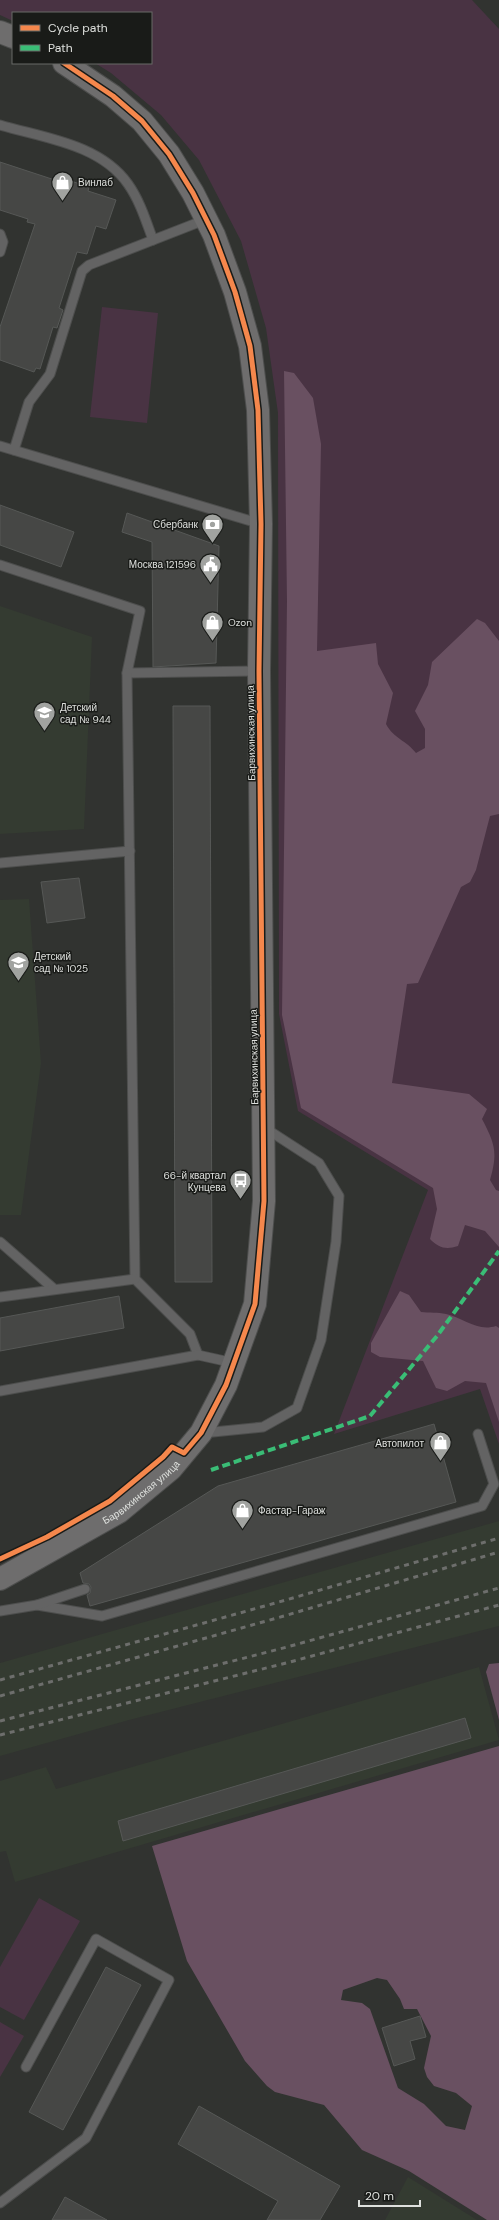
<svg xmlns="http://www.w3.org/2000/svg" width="499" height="2220" font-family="'DM Sans',sans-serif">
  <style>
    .built { fill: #343b31 }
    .green { fill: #493343 }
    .forest { fill: #695061; fill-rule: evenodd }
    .building { fill: #464745; stroke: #565856 }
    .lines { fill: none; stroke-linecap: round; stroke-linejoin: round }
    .lane-casing { stroke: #4d4e4d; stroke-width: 11 }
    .secondary-casing { stroke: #4d4e4d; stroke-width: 24 }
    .lane { stroke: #636363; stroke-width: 9 }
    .secondary { stroke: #6e6d6d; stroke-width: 22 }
    .rail { stroke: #6d6e6c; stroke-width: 3; stroke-dasharray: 5 5; stroke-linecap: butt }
    .quiet { stroke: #3abd76; stroke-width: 4; stroke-dasharray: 8 4; stroke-linecap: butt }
    .cycleway-casing { stroke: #191b18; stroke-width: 8 }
    .cycleway { stroke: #f5874c; stroke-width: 5 }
    .labels { text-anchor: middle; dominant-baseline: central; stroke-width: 3; stroke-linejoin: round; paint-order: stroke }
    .poi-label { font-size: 10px; fill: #dee0dd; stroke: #191b18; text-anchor: start }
    .street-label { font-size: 10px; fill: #dee0dd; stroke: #191b18 }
  </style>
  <rect width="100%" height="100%" fill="#313330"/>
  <g class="built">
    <polygon points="0,606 92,637 84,829 0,834"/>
    <polygon points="29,899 41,1063 21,1215 0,1215 0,900"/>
    <polygon points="499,1521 499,1626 129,1720 0,1756 0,1663"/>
    <polygon points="479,1667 499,1740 15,1882 6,1851 0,1852 0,1781 46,1767 56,1789"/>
    <polygon points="408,2177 477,2220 385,2220"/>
  </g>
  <g class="green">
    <polygon points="0,0 472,0 499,29 499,1444 480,1389 334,1434 428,1190 298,1111 279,1014 278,413 266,328 241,241 199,160 161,115 111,73 95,63 151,63 151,13 13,13 13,21 0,15"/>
    <polygon points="102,307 158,313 147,423 90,417"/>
    <polygon points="39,1898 80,1921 24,2020 0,2007 0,1967"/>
    <polygon points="0,2022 24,2036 0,2077"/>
  </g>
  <g class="forest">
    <path d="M284 371 294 373 313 398 321 444 317 651 376 643 378 664 393 693 386 724C394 739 406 740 416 753L425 748V729L415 711 428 685 432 662 477 619 485 623 499 641V814L490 816 476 870 470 882 461 887 418 983 407 984 392 1083 469 1094 487 1109 482 1119C495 1144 498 1152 490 1180L496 1190 499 1191V1247L485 1231 465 1225 458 1246C446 1250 439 1248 430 1239L437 1209 433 1188 301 1108 282 1015 287 601Z"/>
    <path d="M400 1291 409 1295 421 1312C429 1313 438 1312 446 1314 464 1318 477 1332 496 1326L499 1328V1422L486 1383 465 1381 447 1391 436 1388 423 1361 380 1357 371 1352V1343Z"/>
    <polygon points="499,1663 499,1720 486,1672 489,1664"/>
    <path d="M499 1746V2220H487L409 2171 362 2150 324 2105 275 2092 267 2086 245 2061 187 1961 152 1846ZM377 1978 387 1980 400 1999 404 2009H417L431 2036 424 2068 427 2077 434 2086 456 2093 472 2106 465 2130 446 2126 424 2104 398 2088 370 2009 362 2003 341 2000 343 1990Z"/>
  </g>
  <g class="building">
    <polygon points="0,162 70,185 71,181 89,187 88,191 116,200 106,229 96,226 87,254 77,252 59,308 63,310 57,328 53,327 40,369 36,368 34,372 0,360 0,327 35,224 27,222 28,219 0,210"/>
    <polygon points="0,505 74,532 61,567 0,545"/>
    <polygon points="127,513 219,546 216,663 153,667 152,542 122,532"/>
    <polygon points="173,706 210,706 212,1282 175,1282"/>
    <polygon points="79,878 85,918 47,923 41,882"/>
    <polygon points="119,1296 124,1328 0,1351 0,1318"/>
    <polygon points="434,1424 456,1502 90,1606 87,1595 90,1593 91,1587 89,1584 83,1583 80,1573 218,1486"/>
    <polygon points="465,1718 471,1738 123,1841 118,1821"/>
    <polygon points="106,1967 141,1985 63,2130 29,2112"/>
    <polygon points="420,2016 426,2037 410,2041 415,2059 394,2066 382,2028"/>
    <polygon points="199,2106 340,2186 320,2220 267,2220 278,2201 178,2144"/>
    <polygon points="65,2197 107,2220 52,2220"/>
  </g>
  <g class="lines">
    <defs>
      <g id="lane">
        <path d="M0 125C44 138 100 144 128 184 140 201 146 221 153 240"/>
        <polyline points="0,234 3,242 0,252"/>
        <polyline points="0,446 261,524"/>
        <polyline points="14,450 29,402 50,374 82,271 89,265 207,219"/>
        <polyline points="0,565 140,611 127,673 259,671"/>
        <polyline points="127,673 135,1279 190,1334 198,1355"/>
        <polyline points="0,863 130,851"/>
        <polyline points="0,1242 54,1289"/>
        <polyline points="0,1297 135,1279"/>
        <polyline points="0,1391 198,1355 234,1363"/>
        <polyline points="203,1433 263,1427 297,1408 321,1340 336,1242 339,1196 319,1163 265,1128"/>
        <polyline points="37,1605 102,1616 482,1506 494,1484 478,1434"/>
        <polyline points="0,1611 37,1605 85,1589"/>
        <polyline points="0,2203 86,2138 169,1980 96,1939 26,2067"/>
      </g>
      <g id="secondary">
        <polyline points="0,32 13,37"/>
        <path id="s1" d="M0 1579 119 1512 171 1469 201 1433 226 1385 255 1304 264 1201 259 671 261 524 258 410 250 346 235 292 214 235 193 193 169 154 142 121 113 96 64 63"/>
      </g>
    </defs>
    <use href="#lane" class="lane-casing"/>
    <use href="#secondary" class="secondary-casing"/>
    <use href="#lane" class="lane"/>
    <use href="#secondary" class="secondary"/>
    <g class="rail">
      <polyline points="0,1680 279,1602 499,1538"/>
      <polyline points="0,1696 284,1616 499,1552"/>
      <polyline points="0,1721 287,1647 499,1588"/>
      <polyline points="0,1735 290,1662 499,1605"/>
    </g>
    <polyline class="quiet" points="211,1470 370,1416 437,1336 499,1251"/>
    <defs>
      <polyline id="cycleway" points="0,1559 47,1537 110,1501 163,1457 172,1447 184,1453 201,1433 226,1385 255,1304 264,1201 259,671 261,524 258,410 250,346 235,292 214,235 193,193 169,154 142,121 113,96 64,63"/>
    </defs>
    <use href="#cycleway" class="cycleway-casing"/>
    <use href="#cycleway" class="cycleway"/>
  </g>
  <defs>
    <symbol id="shop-pin" viewBox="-11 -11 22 30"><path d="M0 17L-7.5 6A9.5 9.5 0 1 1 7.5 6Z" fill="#a1a3a0" stroke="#191b18"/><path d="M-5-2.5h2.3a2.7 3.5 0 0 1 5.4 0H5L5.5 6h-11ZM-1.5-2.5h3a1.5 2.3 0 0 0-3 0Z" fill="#fff"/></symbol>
    <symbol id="bank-pin" viewBox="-11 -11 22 30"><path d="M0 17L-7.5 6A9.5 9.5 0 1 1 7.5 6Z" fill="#a1a3a0" stroke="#191b18"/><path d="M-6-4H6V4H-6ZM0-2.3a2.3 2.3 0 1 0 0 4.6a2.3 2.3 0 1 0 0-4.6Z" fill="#fff"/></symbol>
    <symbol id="civic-pin" viewBox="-11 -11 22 30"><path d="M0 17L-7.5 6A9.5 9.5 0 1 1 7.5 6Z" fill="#a1a3a0" stroke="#191b18"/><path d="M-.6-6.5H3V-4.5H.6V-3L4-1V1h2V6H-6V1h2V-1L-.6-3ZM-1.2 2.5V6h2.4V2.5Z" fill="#fff"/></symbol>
    <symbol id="school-pin" viewBox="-11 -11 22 30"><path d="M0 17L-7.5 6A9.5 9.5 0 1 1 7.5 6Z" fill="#a1a3a0" stroke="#191b18"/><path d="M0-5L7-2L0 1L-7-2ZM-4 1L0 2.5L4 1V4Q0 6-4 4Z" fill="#fff"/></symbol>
    <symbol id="bus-pin" viewBox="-11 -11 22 30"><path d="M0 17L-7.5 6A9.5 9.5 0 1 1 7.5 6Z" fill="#a1a3a0" stroke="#191b18"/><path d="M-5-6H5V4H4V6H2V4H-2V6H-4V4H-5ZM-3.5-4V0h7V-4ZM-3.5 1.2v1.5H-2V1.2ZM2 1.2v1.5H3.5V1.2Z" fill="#fff"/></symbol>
  </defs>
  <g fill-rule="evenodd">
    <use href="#shop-pin" x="50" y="170" width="25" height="34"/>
    <use href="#bank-pin" x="200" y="512" width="25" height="34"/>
    <use href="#civic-pin" x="198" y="552" width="25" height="34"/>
    <use href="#shop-pin" x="200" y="610" width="25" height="34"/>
    <use href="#school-pin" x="32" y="700" width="25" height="34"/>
    <use href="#school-pin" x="6" y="950" width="25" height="34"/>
    <use href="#bus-pin" x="228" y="1168" width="25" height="34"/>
    <use href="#shop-pin" x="428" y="1430" width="25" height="34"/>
    <use href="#shop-pin" x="230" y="1498" width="25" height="34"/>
  </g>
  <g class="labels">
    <g class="poi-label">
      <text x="78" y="182">Винлаб</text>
      <text x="198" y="524" text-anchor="end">Сбербанк</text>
      <text x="196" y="564" text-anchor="end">Москва 121596</text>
      <text x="228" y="622">Ozon</text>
      <text x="60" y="707">Детский<tspan x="60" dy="12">сад № 944</tspan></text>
      <text x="34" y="956">Детский<tspan x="34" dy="12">сад № 1025</tspan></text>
      <text x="226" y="1175" text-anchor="end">66-й квартал<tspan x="226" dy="12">Кунцева</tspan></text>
      <text x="424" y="1443" text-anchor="end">Автопилот</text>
      <text x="258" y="1510">Фастар-Гараж</text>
    </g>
    <g class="street-label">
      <text transform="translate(251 733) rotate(-91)">Барвихинская улица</text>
      <text transform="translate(254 1057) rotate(-91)">Барвихинская улица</text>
      <text stroke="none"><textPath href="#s1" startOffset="166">Барвихинская улица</textPath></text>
    </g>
  </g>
  <rect x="12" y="12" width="140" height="52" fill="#191b18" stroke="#686a67"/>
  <rect x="20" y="25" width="20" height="6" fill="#f5874c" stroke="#686a67"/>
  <text x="48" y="32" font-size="12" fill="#dee0dd">Cycle path</text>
  <rect x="20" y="45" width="20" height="6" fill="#3abd76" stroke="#686a67"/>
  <text x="48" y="52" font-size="12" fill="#dee0dd">Path</text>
  <path d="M359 2200v6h61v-6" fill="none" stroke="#dee0dd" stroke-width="2"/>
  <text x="365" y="2200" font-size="12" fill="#dee0dd" stroke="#191b18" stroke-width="3" paint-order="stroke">20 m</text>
</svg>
